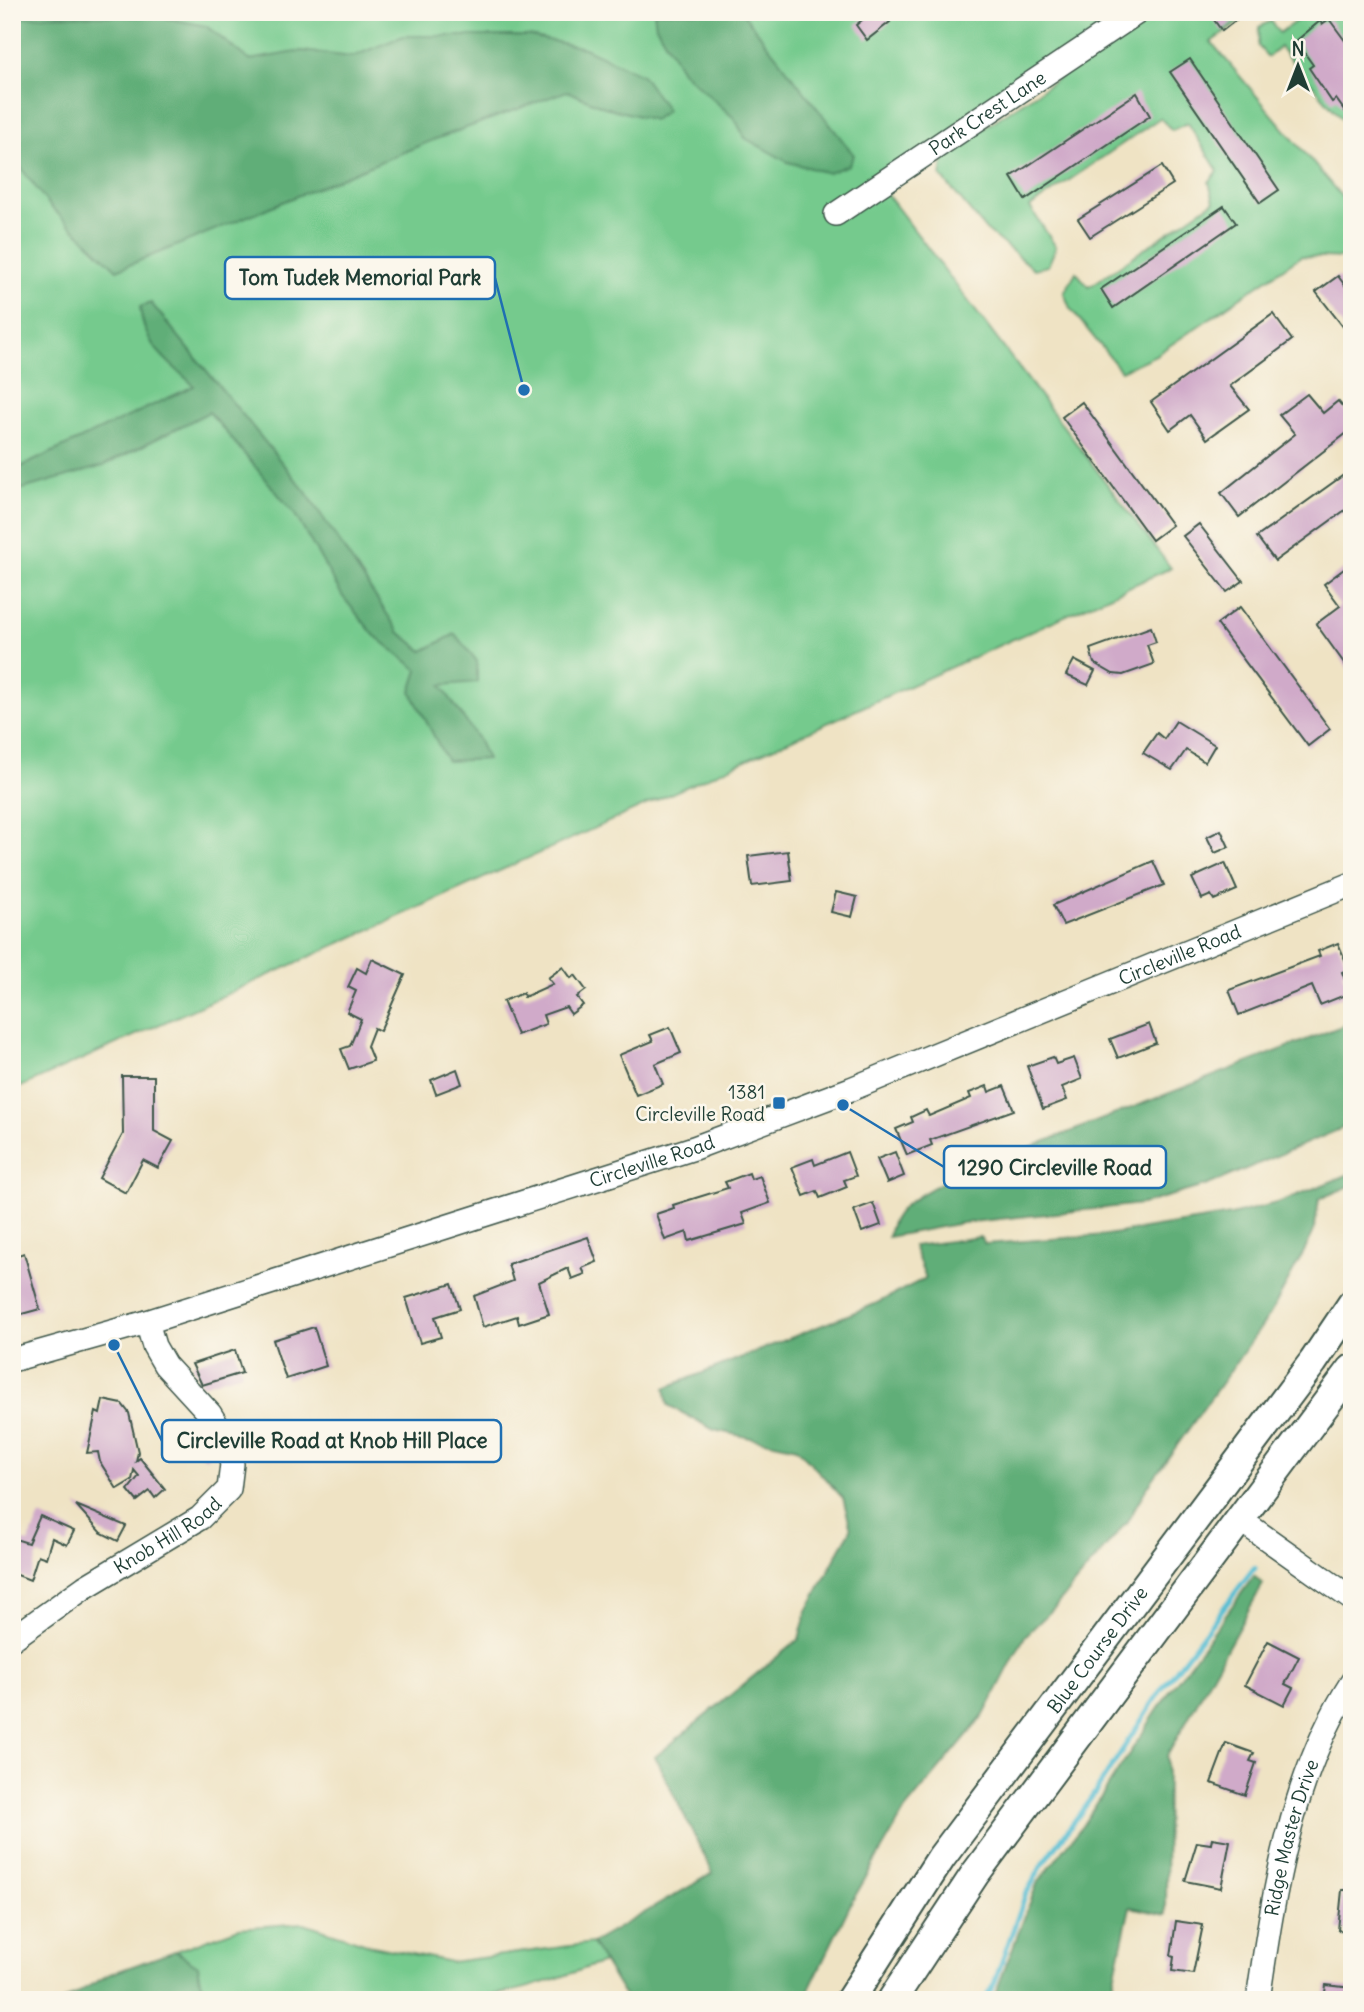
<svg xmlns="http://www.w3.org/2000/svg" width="1364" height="2012" font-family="Delius,sans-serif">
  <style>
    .green { fill: #75ca8d; stroke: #4a8460; stroke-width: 2 }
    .forest { fill: #60ae78; stroke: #407656; stroke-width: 2 }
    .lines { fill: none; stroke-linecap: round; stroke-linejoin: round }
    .stream { stroke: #56bed3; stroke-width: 5 }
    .building { fill: #d0aac9 }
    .minor-casing { stroke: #3e564a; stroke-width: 26 }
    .major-casing { stroke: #3e564a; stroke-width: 32 }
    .minor { stroke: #fff; stroke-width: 23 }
    .major { stroke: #fff; stroke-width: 28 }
    .poi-dot { fill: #1f6fb2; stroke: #fbf7ec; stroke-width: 2.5 }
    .labels { text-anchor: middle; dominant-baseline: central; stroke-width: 5; stroke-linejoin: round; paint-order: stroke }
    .street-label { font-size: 19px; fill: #1f3d34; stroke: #fbf7ec }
    .poi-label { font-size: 19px; fill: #1f3d34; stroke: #fbf7ec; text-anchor: end }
    .leader { fill: none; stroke: #1f6fb2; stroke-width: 2.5 }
    .callout-dot { fill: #1f6fb2; stroke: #fbf7ec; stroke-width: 2.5 }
    .callout { fill: #fbf7ec; stroke: #1f6fb2; stroke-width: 2.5 }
    .callout-label { font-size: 21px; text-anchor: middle; font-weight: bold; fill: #1f3d34 }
  </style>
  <rect width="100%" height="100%" fill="#fbf7ec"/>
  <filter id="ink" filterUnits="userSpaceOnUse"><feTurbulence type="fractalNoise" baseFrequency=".0143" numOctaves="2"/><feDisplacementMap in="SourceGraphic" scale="14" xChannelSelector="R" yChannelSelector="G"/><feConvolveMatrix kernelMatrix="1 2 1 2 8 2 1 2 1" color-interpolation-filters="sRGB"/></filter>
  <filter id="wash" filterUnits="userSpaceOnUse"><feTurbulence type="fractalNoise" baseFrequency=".00686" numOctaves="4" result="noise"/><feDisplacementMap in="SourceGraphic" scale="28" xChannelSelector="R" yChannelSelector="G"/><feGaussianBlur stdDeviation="1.57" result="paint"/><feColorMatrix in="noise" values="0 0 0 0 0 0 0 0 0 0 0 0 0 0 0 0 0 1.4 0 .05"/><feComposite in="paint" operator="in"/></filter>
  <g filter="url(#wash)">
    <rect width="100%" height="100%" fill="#efe3c4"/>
    <g class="green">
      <polygon points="12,12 1138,12 880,185 1171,568 12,1091"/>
      <polygon points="1158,12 1231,12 1238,23 1211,42 1352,209 1352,265 1344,258 1301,256 1156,355 1121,371 1070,308 1064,293 1076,272 1089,287 1214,201 1209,182 1218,171 1188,123 1172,130 1160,118 1030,207 1056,247 1048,266 1034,269 986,230 941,176 945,154"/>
      <polygon points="1309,12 1352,12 1352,131 1280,47 1268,57 1258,46 1259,27 1271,21 1279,33"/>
      <path d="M304 1923 373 1946 451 1962 592 1943 604 1962C570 1973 533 1989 497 1994 401 2009 301 1997 205 1998L198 1966 175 1951 239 1928Z"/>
    </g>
    <g class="forest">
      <polygon points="654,12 742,12 854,155 849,165 828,173 788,162 745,138 735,119 682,71 656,26"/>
      <polygon points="55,15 161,17 206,26 249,60 302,51 352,57 403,36 530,36 584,48 642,75 667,110 654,120 604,107 567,91 433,140 117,270 50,206 12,156 12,18"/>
      <path d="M151 303 306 492 399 632 423 651 455 634 477 661V682L441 685 478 739 487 759 447 761 411 692 418 670 374 635 343 597 294 513 209 412 103 466 12 492V471L194 386C168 360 144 348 140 307Z"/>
      <path d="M1352 1022V1124L1208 1185 1142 1204 962 1223 888 1237C891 1206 922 1195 946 1180Z"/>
      <polygon points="1352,1173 1352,1185 1319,1199 1315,1226 1306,1248 1269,1316 1146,1489 1126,1523 1056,1606 1025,1636 984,1715 905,1810 851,1903 804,2000 627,2000 592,1943 713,1873 655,1757 799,1639 807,1611 851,1529 843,1498 797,1448 714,1430 668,1405 665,1388 875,1304 926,1278 913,1246 980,1237 985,1244 1106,1235 1231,1215 1280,1202"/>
      <polygon points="1254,1576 1263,1584 1167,1756 1166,1915 1130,1907 1109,2000 993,2000 1037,1884 1082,1826 1168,1694"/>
      <polygon points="175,1951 198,1966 203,2000 65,2000 110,1974"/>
    </g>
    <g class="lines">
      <polyline class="stream" points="985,2000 994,1984 1025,1896 1041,1867 1094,1794 1161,1690 1254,1568"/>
    </g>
    <g id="blocks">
      <g class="building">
        <polygon points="872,12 883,12 890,22 867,40 856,25"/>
        <polygon points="1224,12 1246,12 1222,31 1214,20"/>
        <polygon points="1329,19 1346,42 1352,38 1352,121 1336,99 1332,102 1309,68 1313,65 1296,41 1320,21 1322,24"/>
        <polygon points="1190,59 1279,190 1260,203 1170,72"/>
        <polygon points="1137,93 1150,116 1025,200 1011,177"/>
        <polygon points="1162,166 1173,184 1090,237 1078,219"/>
        <polygon points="1224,206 1236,223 1113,308 1101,289"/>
        <polygon points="1338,276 1352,295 1352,338 1316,292"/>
        <polygon points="1273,314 1292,340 1230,386 1249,409 1207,439 1190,415 1170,430 1151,402"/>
        <polygon points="1307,394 1323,413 1338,401 1352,418 1352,429 1239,517 1221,493 1295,434 1279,415"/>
        <polygon points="1082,402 1172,525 1152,540 1062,417"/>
        <polygon points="1352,469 1352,505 1275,561 1257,537"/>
        <polygon points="1199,524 1243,581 1227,592 1183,536"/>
        <polygon points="1352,563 1352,674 1316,624 1340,606 1324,584"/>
        <polygon points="1240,607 1330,729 1308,746 1217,624"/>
        <polygon points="1151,627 1156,642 1147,645 1154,664 1123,675 1113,674 1094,663 1090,649"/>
        <polygon points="1074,660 1095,671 1088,685 1066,675"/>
        <polygon points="1176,721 1215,745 1205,762 1186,750 1172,770 1143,753 1157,733 1164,739"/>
        <polygon points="1221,830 1229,847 1215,853 1207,837"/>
        <polygon points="788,851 792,881 752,886 748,856"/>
        <polygon points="1153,861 1164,885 1063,925 1053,905"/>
        <polygon points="1225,863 1237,890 1214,900 1211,895 1202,899 1192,878"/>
        <polygon points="836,892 857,897 852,917 831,912"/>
        <polygon points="1338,943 1349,969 1342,972 1350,993 1320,1005 1312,986 1239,1015 1229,990 1320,956 1318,951"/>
        <polygon points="372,959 405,975 380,1031 374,1028 367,1046 373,1061 349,1069 341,1049 350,1046 361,1019 347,1012 356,991 348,987 357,968 366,973"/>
        <polygon points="563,967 571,978 575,975 586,990 577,997 583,1005 571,1014 566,1007 543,1015 546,1024 517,1035 503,1001 523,993 524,997 553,984 548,978"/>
        <polygon points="1149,1024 1156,1043 1118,1058 1110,1039"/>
        <polygon points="670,1027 681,1053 655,1064 663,1084 636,1095 619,1055 653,1041 650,1035"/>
        <polygon points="1053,1057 1056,1064 1074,1058 1082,1079 1062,1087 1067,1100 1043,1109 1027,1066"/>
        <polygon points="457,1069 462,1084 436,1094 431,1080"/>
        <polygon points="122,1076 154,1076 154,1131 173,1141 158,1168 143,1160 126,1193 99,1178 123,1134"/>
        <polygon points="987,1086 989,1092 1004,1086 1014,1110 930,1140 932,1145 907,1155 896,1129 913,1122 911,1117 926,1110 929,1116 971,1098 969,1093"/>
        <polygon points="847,1152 856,1176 844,1180 847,1187 820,1198 817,1191 804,1196 792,1167 813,1159 815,1165"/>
        <polygon points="895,1152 904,1176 887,1183 877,1159"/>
        <polygon points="749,1173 751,1179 760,1176 770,1203 742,1213 746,1224 689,1241 687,1232 665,1240 656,1214 674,1208 673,1205 728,1188 725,1182"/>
        <polygon points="873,1203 881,1225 862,1232 854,1210"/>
        <polygon points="588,1237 597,1262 582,1268 585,1274 572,1279 568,1268 539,1282 549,1314 519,1324 517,1316 483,1327 474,1296 513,1281 508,1264"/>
        <polygon points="24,1253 40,1309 18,1315 12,1296 12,1257"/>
        <polygon points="452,1284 460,1309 435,1317 441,1337 420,1343 406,1298"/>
        <polygon points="314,1327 326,1366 286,1379 273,1340"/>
        <polygon points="235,1350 242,1373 202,1385 192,1364"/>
        <polygon points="103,1400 122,1404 129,1413 138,1452 136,1461 140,1458 165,1489 155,1498 150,1491 137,1501 128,1490 139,1476 134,1470 132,1480 117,1489 100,1462 98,1452 87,1453 96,1412 100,1414"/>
        <polygon points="187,1418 202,1428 210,1441 213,1450 206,1458 173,1435"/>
        <polygon points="76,1505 126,1526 118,1541 100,1532"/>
        <polygon points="40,1516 74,1531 67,1545 52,1538 46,1558 38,1555 30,1580 12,1573 12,1538 28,1543"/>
        <polygon points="1268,1641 1299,1657 1285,1684 1293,1688 1284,1705 1245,1685"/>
        <polygon points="1226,1743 1254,1753 1250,1761 1256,1763 1245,1795 1211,1783"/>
        <polygon points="1212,1838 1230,1841 1221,1888 1185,1881 1197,1842 1211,1844"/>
        <polygon points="1342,1890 1352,1890 1352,1931 1338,1930"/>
        <polygon points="1176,1921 1203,1925 1193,1974 1172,1971 1174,1957 1171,1956"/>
        <polygon points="1326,1985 1352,1988 1352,2000 1324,2000"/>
      </g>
    </g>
  </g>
  <g filter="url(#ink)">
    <use href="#blocks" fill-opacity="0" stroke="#3e564a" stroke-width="2"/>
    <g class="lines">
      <defs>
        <g id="minor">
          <path id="s1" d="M836 214 1138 12"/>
          <path id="s2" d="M12 1360 147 1322 694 1148 851 1089 1352 884"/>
          <polyline points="1239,1519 1352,1599"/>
          <path id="s3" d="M12 1639 85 1587 200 1518 229 1489 232 1464 223 1435 210 1414 165 1365 154 1346 147 1322"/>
          <path id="s4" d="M1258 2000C1274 1890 1291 1777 1352 1682"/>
        </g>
        <g id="major">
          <path id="s5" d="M850 2000 941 1858 1313 1362 1352 1304"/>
          <polyline points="892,2000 975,1874 1352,1369"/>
        </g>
      </defs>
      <use href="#minor" class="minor-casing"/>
      <use href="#major" class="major-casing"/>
      <use href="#minor" class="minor"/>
      <use href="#major" class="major"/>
    </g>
  </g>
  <rect class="poi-dot" x="772" y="1096" width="14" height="14" rx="3.5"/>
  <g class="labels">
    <g class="street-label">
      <text stroke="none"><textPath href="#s1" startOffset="182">Park Crest Lane</textPath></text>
      <text stroke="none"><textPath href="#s2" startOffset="1237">Circleville Road</textPath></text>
      <text stroke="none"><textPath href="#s2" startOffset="670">Circleville Road</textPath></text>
      <text stroke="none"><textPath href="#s3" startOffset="187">Knob Hill Road</textPath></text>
      <text stroke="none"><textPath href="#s5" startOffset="429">Blue Course Drive</textPath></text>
      <text stroke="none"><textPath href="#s4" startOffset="166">Ridge Master Drive</textPath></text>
    </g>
    <g class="poi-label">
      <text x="765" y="1092">1381<tspan x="765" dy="22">Circleville Road</tspan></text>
    </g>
  </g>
  <path class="leader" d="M524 390L495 278M843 1105L944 1167M114 1345L162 1441"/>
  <g class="callout-dot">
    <circle cx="524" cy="390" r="7"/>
    <circle cx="843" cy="1105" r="7"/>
    <circle cx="114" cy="1345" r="7"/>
  </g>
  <g class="callout">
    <rect x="225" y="257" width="270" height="42" rx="7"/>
    <rect x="944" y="1146" width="222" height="42" rx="7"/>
    <rect x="162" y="1420" width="339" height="42" rx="7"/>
  </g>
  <g class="callout-label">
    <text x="360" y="285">Tom Tudek Memorial Park</text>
    <text x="1055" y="1175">1290 Circleville Road</text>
    <text x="332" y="1448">Circleville Road at Knob Hill Place</text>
  </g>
  <rect width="1364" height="2012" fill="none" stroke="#fbf7ec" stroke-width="42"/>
  <g transform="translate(1298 66)" stroke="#fbf7ec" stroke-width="5" paint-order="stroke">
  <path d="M0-5L12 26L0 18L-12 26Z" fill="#1f3d34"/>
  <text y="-10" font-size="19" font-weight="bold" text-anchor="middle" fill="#1f3d34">N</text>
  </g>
</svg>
